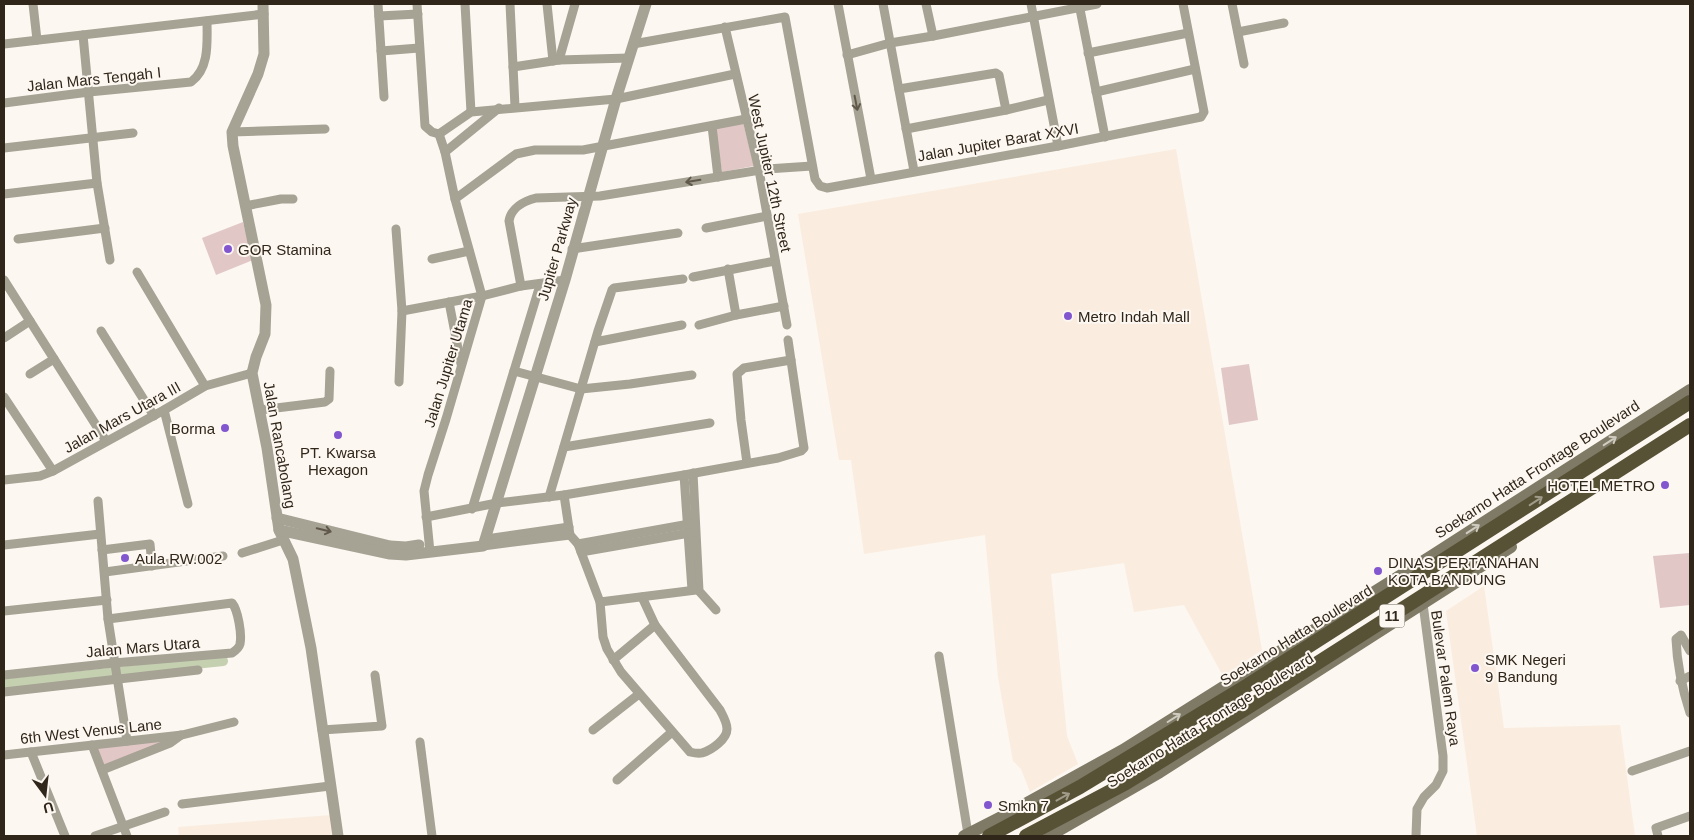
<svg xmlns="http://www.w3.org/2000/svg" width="1694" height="840" font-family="Arial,sans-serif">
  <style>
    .built { fill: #faeddf }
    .green { fill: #e2c7c7 }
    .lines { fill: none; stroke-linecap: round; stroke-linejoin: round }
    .canal { stroke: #c4d0b0; stroke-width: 10 }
    .minor { stroke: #a6a294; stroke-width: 9 }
    .tertiary { stroke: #a6a294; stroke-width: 11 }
    .secondary { stroke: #7e7a65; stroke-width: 12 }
    .trunk { stroke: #575136; stroke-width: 14 }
    .oneway { stroke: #5f584b }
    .oneway2 { stroke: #d0cbc0 }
    .oneway3 { stroke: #a19c8a }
    .poi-dot { fill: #8256cf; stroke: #fcf7f1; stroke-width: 2 }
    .labels { text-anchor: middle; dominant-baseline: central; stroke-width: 4; stroke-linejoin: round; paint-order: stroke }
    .shield { fill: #fcf7f1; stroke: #6d655a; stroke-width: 1 }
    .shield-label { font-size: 14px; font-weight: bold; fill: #30261a }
    .street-label { font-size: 15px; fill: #30261a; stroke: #fcf7f1 }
    .poi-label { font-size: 15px; fill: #30261a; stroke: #fcf7f1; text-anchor: start }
  </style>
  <rect width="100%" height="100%" fill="#fcf7f1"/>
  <g class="built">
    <polygon points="1176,149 1262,650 1223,676 1184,605 1134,612 1124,563 1051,574 1067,736 1078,764 1030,792 1021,769 1013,761 998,677 985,535 864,554 851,460 839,460 798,214"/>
    <polygon points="1484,586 1504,728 1620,725 1635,836 1477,836 1446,611"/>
    <polygon points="331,815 333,836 179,836 178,827"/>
  </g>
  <g class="green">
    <polygon points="743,122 754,166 722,172 715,128"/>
    <polygon points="243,222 253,260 216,275 202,238"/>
    <polygon points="1249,364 1258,420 1229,425 1221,368"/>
    <polygon points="1690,553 1690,605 1660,608 1653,556"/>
    <polygon points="170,740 103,767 95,746"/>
  </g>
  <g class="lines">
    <polyline class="canal" points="4,684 223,661"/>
    <g class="minor">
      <polyline points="33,4 37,40"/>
      <polyline points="378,4 384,97"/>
      <polyline points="417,4 425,126 432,132 439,134"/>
      <polyline points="465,4 471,112"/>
      <polyline points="510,4 515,107"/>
      <polyline points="547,4 553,61"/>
      <polyline points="838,4 871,179"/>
      <polyline points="883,4 914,171"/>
      <polyline points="926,4 933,36"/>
      <polyline points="1031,4 1058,146"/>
      <polyline points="1079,4 1105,137"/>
      <polyline points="1232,4 1244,64"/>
      <polyline points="379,16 418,14"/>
      <polyline points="725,27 759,170 787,325"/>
      <polyline points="1238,32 1284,23"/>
      <polyline points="83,35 97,183 110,260"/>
      <polyline points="4,44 264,14"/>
      <polyline points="633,44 785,17 815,179 820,186 827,188 1058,146 1201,117 1204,112 1183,4"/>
      <polyline points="381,51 419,48"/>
      <polyline points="1088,53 1188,33"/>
      <polyline points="847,55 890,43 933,36 1097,4"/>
      <polyline points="559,60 575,4"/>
      <polyline points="513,67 559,60 629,58"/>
      <polyline points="899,89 996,73 999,75 1006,110 906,129"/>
      <polyline points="1096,92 1195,69"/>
      <path d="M4 103 89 92 191 82C210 68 207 41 207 21"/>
      <polyline points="1006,110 1048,100"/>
      <polyline points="712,126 718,177"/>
      <polyline points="232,132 325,129"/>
      <polyline points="439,134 471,112 616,99 735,74"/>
      <polyline points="4,148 133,133"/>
      <polyline points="445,152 499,108"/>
      <polyline points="4,194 97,183"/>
      <polyline points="455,199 516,154 535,150 583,150 746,119"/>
      <polyline points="245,206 281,199 293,199"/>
      <polyline points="706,228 767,216"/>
      <polyline points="396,229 402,311 399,382"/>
      <polyline points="18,239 105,228"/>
      <polyline points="572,249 678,233"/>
      <polyline points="432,259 469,251"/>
      <polyline points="728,269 736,315"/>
      <polyline points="137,272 205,386"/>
      <polyline points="693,277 775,261"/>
      <polyline points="4,280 106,441"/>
      <path d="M521 286 509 221C511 208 524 201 536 198L600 196 767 169 812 166"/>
      <polyline points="449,302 461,364"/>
      <polyline points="402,311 482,296 521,286 565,280"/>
      <polyline points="699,325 736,315 784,306"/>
      <polyline points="101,331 154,416"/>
      <polyline points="4,338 30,321"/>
      <polyline points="595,342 682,325"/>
      <polyline points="514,371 581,389 630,384 692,375"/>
      <polyline points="30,374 54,359"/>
      <polyline points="4,397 53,471"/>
      <polyline points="164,410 188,504"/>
      <polyline points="260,410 325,402 329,399 330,371"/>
      <polyline points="564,447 710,423"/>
      <polyline points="747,463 741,420 737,374 744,368 791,360"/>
      <polyline points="693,473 699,591 716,610"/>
      <polyline points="684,475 692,590"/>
      <polyline points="4,480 40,476 53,471 164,410 205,386 252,373"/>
      <path d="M564 495 570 535 578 544 600 602 603 637 607 649 621 672 690 752C694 753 698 754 702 753 712 750 727 739 727 729 727 722 723 716 720 710L655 625 642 597"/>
      <polyline points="549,497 598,331 612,290 614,288 683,279"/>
      <polyline points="98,501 108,619 127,741"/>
      <polyline points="472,509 540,285"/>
      <polyline points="426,517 497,503 564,495 684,475 778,458 801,451 804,448 803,442 788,340"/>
      <polyline points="486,539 569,527"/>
      <polyline points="578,544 695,523"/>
      <polyline points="4,545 100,534"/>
      <polyline points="483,546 570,535"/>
      <polyline points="102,550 150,544 152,566"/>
      <polyline points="430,552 424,491 428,475 446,419 482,296 455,199 445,152 439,134"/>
      <polyline points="581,552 695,532"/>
      <polyline points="242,553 283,540"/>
      <polyline points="105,572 223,556"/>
      <polyline points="600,602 696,590"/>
      <polyline points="4,611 107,600"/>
      <path d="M1690 651 1681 635 1676 639C1677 665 1682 688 1690 713"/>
      <polyline points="939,656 968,834"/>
      <polyline points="613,660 655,625"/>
      <path d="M4 675 114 663 232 653C235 651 239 648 240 644 242 634 238 610 232 603L108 619"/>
      <polyline points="1680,681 1690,676"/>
      <polyline points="4,692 198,670"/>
      <polyline points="322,730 382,726 375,675"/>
      <polyline points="593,730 639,694"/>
      <polyline points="420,742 432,836"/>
      <polyline points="92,745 127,836"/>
      <polyline points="31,752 65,836"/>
      <polyline points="4,755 182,735 234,722"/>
      <polyline points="102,770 170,743 181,735"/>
      <polyline points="1632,771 1690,751"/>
      <polyline points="617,780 672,732"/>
      <polyline points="182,804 330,786"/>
      <polyline points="95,836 165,812"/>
      <polyline points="1416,836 1417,809 1424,797 1436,785 1443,771 1443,756 1423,604"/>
      <polyline points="1658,836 1656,828 1690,816"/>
    </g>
    <g class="tertiary">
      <polyline points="263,4 264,54 258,74 232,132 233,146 266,305 265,334 256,357 252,373 267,448 279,530 293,559 311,648 338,836"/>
      <polyline points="277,518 390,546 406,547 419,545"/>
      <polyline points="279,530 390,554 406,555 483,546 565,280 616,99 646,4"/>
    </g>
    <g class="secondary">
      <polyline points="964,836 1011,812 1123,750 1433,555 1690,390"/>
      <polyline points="1049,836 1160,772 1511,547"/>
    </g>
    <g class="trunk">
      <polyline points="989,836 1080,787 1248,685 1690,402"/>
      <polyline points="1026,836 1126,783 1250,706 1690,425"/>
    </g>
  </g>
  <defs><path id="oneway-shaft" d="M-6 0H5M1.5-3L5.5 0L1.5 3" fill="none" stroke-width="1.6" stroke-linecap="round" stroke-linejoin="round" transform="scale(1.25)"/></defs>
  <g class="oneway">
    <use href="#oneway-shaft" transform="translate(856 103) rotate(79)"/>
    <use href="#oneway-shaft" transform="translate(693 181) rotate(171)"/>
    <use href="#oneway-shaft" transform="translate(324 530) rotate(14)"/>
  </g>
  <g class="oneway2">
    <use href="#oneway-shaft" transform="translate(1610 441) rotate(-33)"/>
    <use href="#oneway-shaft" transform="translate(1473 529) rotate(-33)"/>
    <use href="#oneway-shaft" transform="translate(1174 718) rotate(-32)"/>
  </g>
  <g class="oneway3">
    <use href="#oneway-shaft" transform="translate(1536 501) rotate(-33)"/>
    <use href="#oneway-shaft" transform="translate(1063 797) rotate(-29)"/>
  </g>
  <g class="poi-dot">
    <circle cx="228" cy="249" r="5"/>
    <circle cx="1068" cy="316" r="5"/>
    <circle cx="225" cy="428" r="5"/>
    <circle cx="338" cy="435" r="5"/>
    <circle cx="1665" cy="485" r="5"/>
    <circle cx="125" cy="558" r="5"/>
    <circle cx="1378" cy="571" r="5"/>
    <circle cx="1475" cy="668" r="5"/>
    <circle cx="988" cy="805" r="5"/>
  </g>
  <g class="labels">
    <rect class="shield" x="1379.5" y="604.5" width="25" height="23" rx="4"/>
    <g class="shield-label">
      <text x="1392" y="616">11</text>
    </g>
    <g class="street-label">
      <text transform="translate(94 79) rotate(-6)">Jalan Mars Tengah I</text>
      <text transform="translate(998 142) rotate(-10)">Jalan Jupiter Barat XXVI</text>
      <text transform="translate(770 173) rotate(78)">West Jupiter 12th Street</text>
      <text transform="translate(557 249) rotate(-74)">Jupiter Parkway</text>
      <text transform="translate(448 363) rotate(-73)">Jalan Jupiter Utama</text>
      <text transform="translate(122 417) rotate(-29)">Jalan Mars Utara III</text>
      <text transform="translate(280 445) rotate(80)">Jalan Rancabolang</text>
      <text transform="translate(1537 469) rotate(-33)">Soekarno Hatta Frontage Boulevard</text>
      <text transform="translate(1296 635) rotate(-32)">Soekarno Hatta Boulevard</text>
      <text transform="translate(143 647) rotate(-5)">Jalan Mars Utara</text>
      <text transform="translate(1446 678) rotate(82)">Bulevar Palem Raya</text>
      <text transform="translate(1210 720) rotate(-32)">Soekarno Hatta Frontage Boulevard</text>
      <text transform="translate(91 731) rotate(-6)">6th West Venus Lane</text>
    </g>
    <g class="poi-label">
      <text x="238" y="249">GOR Stamina</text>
      <text x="1078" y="316">Metro Indah Mall</text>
      <text x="215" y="428" text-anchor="end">Borma</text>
      <text x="338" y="452" text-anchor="middle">PT. Kwarsa<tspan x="338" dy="17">Hexagon</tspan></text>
      <text x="1655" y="485" text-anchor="end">HOTEL METRO</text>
      <text x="135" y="558">Aula RW.002</text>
      <text x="1388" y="562">DINAS PERTANAHAN<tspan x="1388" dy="17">KOTA BANDUNG</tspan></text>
      <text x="1485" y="659">SMK Negeri<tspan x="1485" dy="17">9 Bandung</tspan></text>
      <text x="998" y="805">Smkn 7</text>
    </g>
  </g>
  <rect width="1694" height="840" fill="none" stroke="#30261a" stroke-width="10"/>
  <g transform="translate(45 795) rotate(165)" stroke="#fcf7f1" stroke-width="4" paint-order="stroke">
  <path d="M0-4L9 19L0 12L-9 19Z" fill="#30261a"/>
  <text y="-8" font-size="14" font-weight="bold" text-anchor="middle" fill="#30261a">U</text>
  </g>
</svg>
